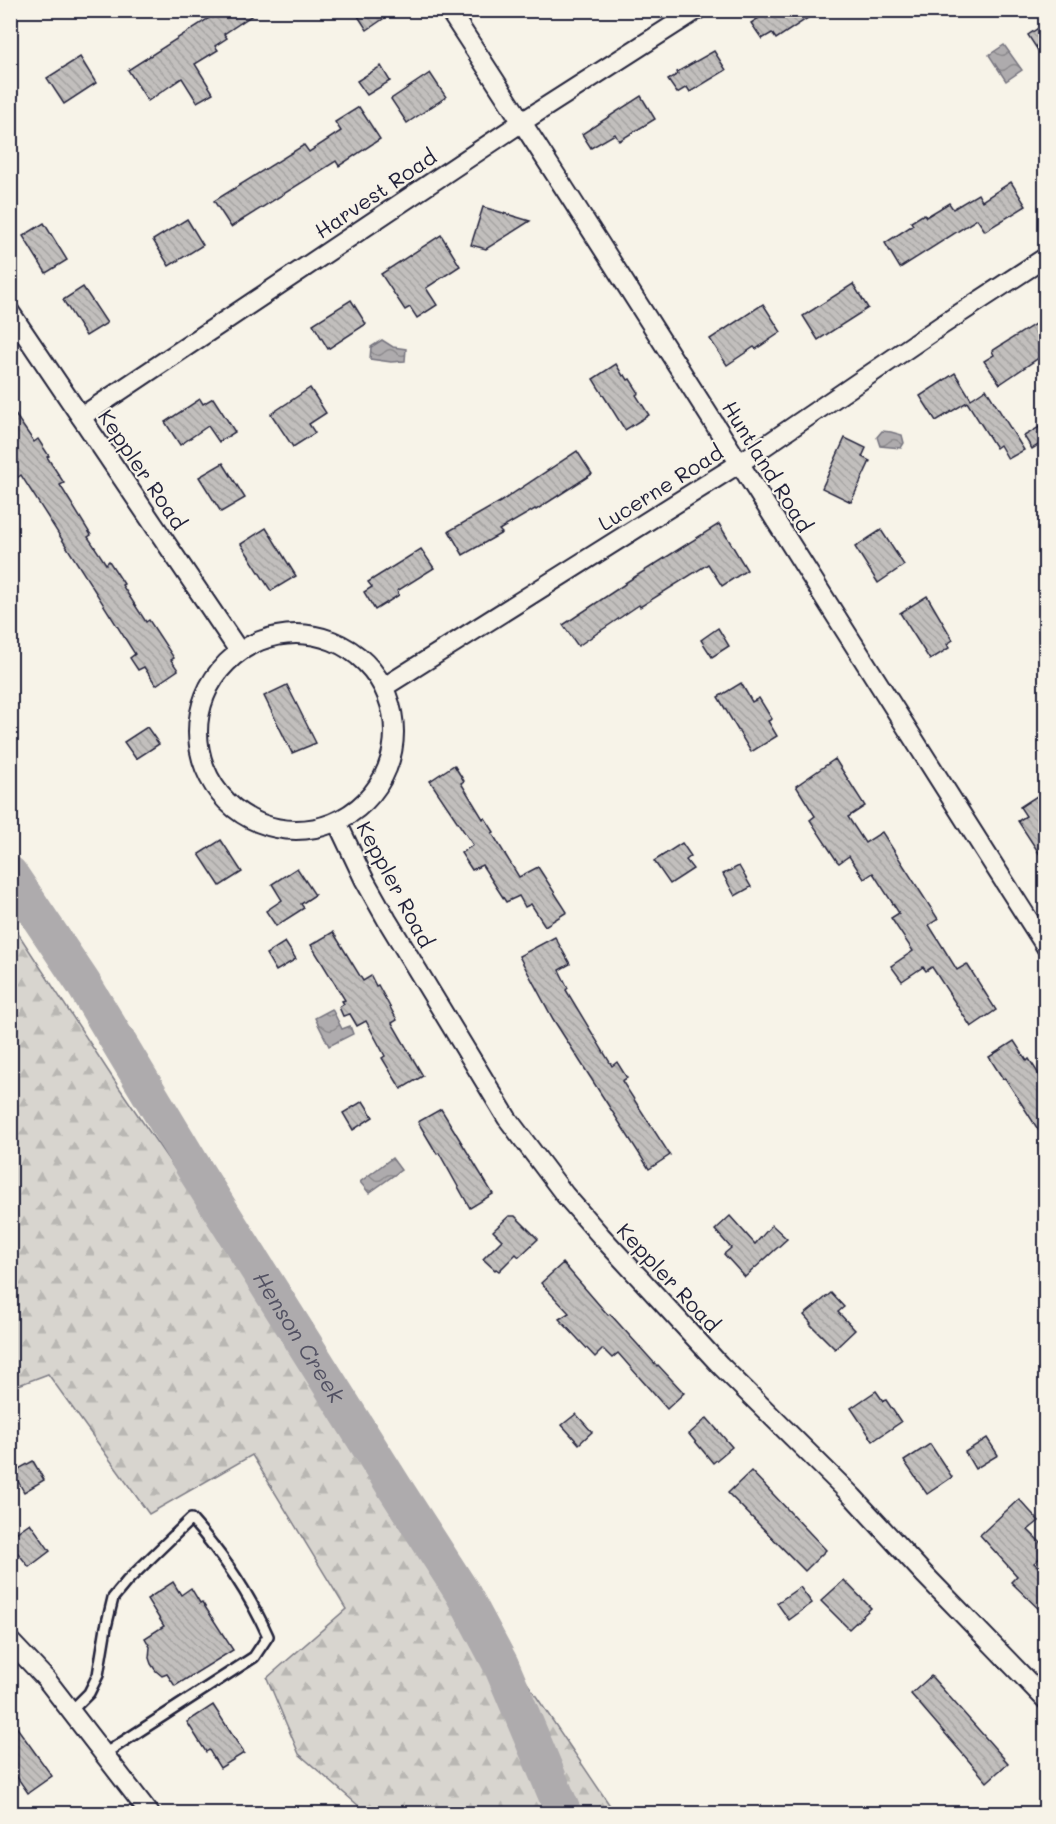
<svg xmlns="http://www.w3.org/2000/svg" width="1056" height="1824" font-family="Mali,sans-serif">
  <style>
    .forest { fill: url(#forest-firs); stroke: #7d7c85; stroke-width: 1.5 }
    .park { fill: #d8d5cf; stroke: #7d7c85; stroke-width: 1.5 }
    .water { fill: url(#water-waves); stroke: #76747f; stroke-width: 1.5 }
    .lines { fill: none; stroke-linecap: round; stroke-linejoin: round }
    .river { stroke: #aeabad; stroke-width: 36 }
    .building { fill: url(#building-back-hatch); stroke: #22223b; stroke-width: 1.5 }
    .lane-casing { stroke: #22223b; stroke-width: 14 }
    .street-casing { stroke: #22223b; stroke-width: 22 }
    .lane { stroke: #f7f3e8; stroke-width: 9 }
    .street { stroke: #f7f3e8; stroke-width: 18 }
    .labels { text-anchor: middle; dominant-baseline: central; stroke-width: 4.5; stroke-linejoin: round; paint-order: stroke }
    .street-label { font-size: 21px; fill: #22223b; stroke: #f7f3e8 }
    .water-label { font-size: 22px; font-style: italic; fill: #535263; stroke: #f7f3e8 }
  </style>
  <defs>
    <pattern id="forest-firs" width="22" height="20" patternUnits="userSpaceOnUse" patternTransform="scale(1.5)"><rect width="22" height="20" fill="#d8d5cf"/><path d="M5 1l3.5 6h-7zM16 11l3.5 6h-7z" fill="#b9b7b3"/></pattern>
    <pattern id="water-waves" width="16" height="10" patternUnits="userSpaceOnUse" patternTransform="scale(1.5)"><rect width="16" height="10" fill="#aeabad"/><path d="M0 5q4-4 8 0t8 0" fill="none" stroke="#8d8b8e"/></pattern>
    <pattern id="building-back-hatch" width="6" height="6" patternUnits="userSpaceOnUse" patternTransform="scale(1.5)"><rect width="6" height="6" fill="#c2bfbd"/><path d="M-1 5l2 2M0 0l6 6M5-1l2 2" fill="none" stroke="#a6a4a3"/></pattern>
  </defs>
  <rect width="100%" height="100%" fill="#f7f3e8"/>
  <filter id="ink" filterUnits="userSpaceOnUse"><feTurbulence type="fractalNoise" baseFrequency=".0167" numOctaves="2"/><feDisplacementMap in="SourceGraphic" scale="12" xChannelSelector="R" yChannelSelector="G"/><feConvolveMatrix kernelMatrix="1 2 1 2 8 2 1 2 1" color-interpolation-filters="sRGB"/></filter>
  <g filter="url(#ink)">
    <polygon class="forest" points="10,921 118,1086 509,1656 615,1813 367,1813 299,1754 267,1678 346,1609 252,1455 149,1514 48,1374 11,1388"/>
    <polygon class="park" points="10,857 28,885 11,896 10,896"/>
    <g class="water">
      <polygon points="1004,45 1022,70 1006,81 989,55"/>
      <polygon points="382,340 393,347 406,349 405,361 391,362 370,359 371,347"/>
      <polygon points="882,431 891,432 902,435 904,443 901,448 880,446 877,437"/>
      <polygon points="332,1009 342,1029 350,1026 353,1034 329,1046 315,1018"/>
      <polygon points="392,1158 401,1170 369,1193 360,1182"/>
    </g>
    <g class="lines">
      <path class="river" id="s1" d="M10 874 83 983 197 1173 395 1488 462 1592 501 1665 564 1814"/>
    </g>
    <g class="building">
      <polygon points="225,10 260,10 224,34 227,38 215,46 218,50 195,64 213,93 197,102 182,78 148,101 128,70 212,16 213,18"/>
      <polygon points="354,10 396,10 367,30"/>
      <polygon points="771,10 820,10 776,39 772,33 762,39 751,23"/>
      <polygon points="1046,23 1046,63 1028,35"/>
      <polygon points="714,51 726,70 690,92 687,87 677,93 668,80 678,74 677,72"/>
      <polygon points="80,57 96,83 64,104 47,78"/>
      <polygon points="381,66 390,81 367,95 357,81"/>
      <polygon points="430,73 446,97 407,123 391,99"/>
      <polygon points="641,96 655,119 619,141 615,134 591,148 582,134"/>
      <polygon points="359,107 380,139 339,166 336,161 231,227 214,201 304,145 309,152 341,131 335,122"/>
      <polygon points="1011,182 1026,206 985,231 977,219 900,268 885,243 913,225 911,222 924,214 926,217 949,203 953,209 978,194 982,201"/>
      <polygon points="483,207 530,221 486,249 471,245"/>
      <polygon points="187,219 203,245 169,266 153,240"/>
      <polygon points="44,223 67,260 46,273 23,236"/>
      <polygon points="441,235 460,266 426,288 437,305 417,318 410,307 405,310 381,274"/>
      <polygon points="853,284 868,308 818,340 803,316"/>
      <polygon points="83,287 107,323 86,336 63,300"/>
      <polygon points="351,300 366,324 328,349 313,324"/>
      <polygon points="763,304 781,332 756,349 754,347 727,365 710,339"/>
      <polygon points="1046,317 1046,353 1000,384 984,361 994,355 992,351"/>
      <polygon points="616,364 623,376 625,375 628,380 630,379 639,393 636,395 649,415 625,430 593,379"/>
      <polygon points="955,373 971,399 986,389 1024,450 1008,459 1000,445 996,448 967,402 936,421 920,396"/>
      <polygon points="310,388 326,413 309,424 315,433 293,447 271,414"/>
      <polygon points="213,398 235,432 219,442 208,426 180,445 165,422 200,399 203,404"/>
      <polygon points="10,407 34,442 38,439 49,456 47,457 64,483 60,485 91,535 88,537 106,564 109,561 124,584 122,585 146,622 149,620 174,658 171,660 178,670 156,685 144,667 138,670 130,658 135,654 21,475 10,483"/>
      <polygon points="1046,423 1046,440 1032,449 1024,436"/>
      <polygon points="845,438 866,448 862,457 870,461 851,502 822,488"/>
      <polygon points="577,451 592,474 536,510 535,509 499,530 502,533 463,555 449,531 500,502"/>
      <polygon points="223,463 245,498 221,512 199,477"/>
      <polygon points="719,524 747,570 722,586 708,564 640,607 639,605 578,646 563,625 625,584 625,583"/>
      <polygon points="266,528 296,576 271,591 241,544"/>
      <polygon points="881,530 904,565 878,583 855,547"/>
      <polygon points="421,549 434,568 397,591 399,595 375,610 364,592 372,587 368,582"/>
      <polygon points="927,596 953,640 947,644 949,648 930,660 900,613"/>
      <polygon points="718,628 729,646 712,657 701,640"/>
      <polygon points="741,683 752,702 759,698 772,719 768,721 777,736 751,752 718,697"/>
      <polygon points="287,685 316,743 292,753 264,696"/>
      <polygon points="147,727 159,744 136,759 124,742"/>
      <polygon points="835,759 865,806 848,817 865,843 882,832 938,919 929,925 957,970 967,964 996,1010 971,1027 932,967 926,971 923,967 902,981 891,966 913,951 891,918 899,913 873,873 864,879 849,856 839,863 837,861 810,820 815,816 796,786"/>
      <polygon points="454,765 464,781 461,783 483,819 485,818 494,832 492,833 519,877 538,867 567,912 545,926 531,904 525,907 519,896 506,902 482,865 472,870 461,853 473,845 430,781"/>
      <polygon points="1040,794 1046,803 1046,864 1018,821 1026,816 1020,807"/>
      <polygon points="221,840 242,872 220,886 199,854"/>
      <polygon points="682,843 691,856 686,860 693,869 670,884 654,861"/>
      <polygon points="739,866 751,887 735,896 723,874"/>
      <polygon points="297,868 315,895 301,904 304,908 276,926 266,911 282,900 272,884"/>
      <polygon points="333,932 363,981 371,976 376,986 378,985 397,1020 392,1023 423,1076 401,1089 382,1058 385,1056 366,1021 357,1026 350,1014 343,1016 339,1007 344,1004 342,1001 345,1000 311,945"/>
      <polygon points="555,937 570,964 559,970 568,988 566,990 612,1066 617,1062 627,1078 622,1081 670,1155 649,1169 553,1019 519,956"/>
      <polygon points="285,942 296,959 276,971 266,954"/>
      <polygon points="1014,1041 1027,1061 1029,1059 1046,1085 1046,1142 1005,1078 1003,1079 989,1057"/>
      <polygon points="363,1101 373,1117 353,1130 343,1113"/>
      <polygon points="441,1109 493,1194 470,1208 439,1153 437,1154 418,1122"/>
      <polygon points="509,1216 515,1216 538,1239 519,1257 516,1254 499,1271 496,1269 495,1270 483,1259 502,1240 493,1231"/>
      <polygon points="730,1216 755,1244 772,1225 787,1239 745,1277 724,1254 731,1248 715,1230"/>
      <polygon points="563,1263 608,1315 610,1314 657,1366 658,1365 684,1393 667,1409 618,1353 612,1358 603,1349 595,1357 559,1319 569,1313 541,1283"/>
      <polygon points="831,1293 844,1307 838,1312 855,1330 835,1349 810,1324 811,1323 804,1315"/>
      <polygon points="876,1391 883,1401 886,1400 901,1422 873,1441 851,1408"/>
      <polygon points="576,1414 592,1432 579,1444 562,1425"/>
      <polygon points="707,1418 732,1447 713,1463 689,1434"/>
      <polygon points="987,1438 998,1455 975,1469 965,1452"/>
      <polygon points="930,1444 952,1477 927,1494 904,1461"/>
      <polygon points="33,1461 44,1480 24,1492 13,1472"/>
      <polygon points="751,1471 826,1550 805,1571 728,1493"/>
      <polygon points="1019,1499 1039,1521 1028,1530 1046,1548 1046,1553 1034,1563 1046,1574 1046,1616 1011,1582 1017,1576 980,1535"/>
      <polygon points="30,1523 50,1551 29,1567 10,1543 10,1537"/>
      <polygon points="844,1580 871,1608 849,1629 821,1601"/>
      <polygon points="173,1582 181,1595 191,1588 200,1603 202,1602 233,1650 175,1686 167,1674 162,1676 156,1671 151,1664 149,1658 150,1647 145,1638 164,1626 147,1599"/>
      <polygon points="800,1587 812,1603 789,1620 777,1603"/>
      <polygon points="931,1676 1008,1763 987,1782 911,1694"/>
      <polygon points="213,1705 244,1753 220,1768 209,1750 206,1752 187,1722"/>
      <polygon points="10,1718 52,1776 28,1793 10,1767"/>
    </g>
    <g class="lines">
      <defs>
        <path id="lane" d="M71 1711 89 1693 98 1675 106 1627 113 1598 127 1581 191 1519C222 1554 249 1593 268 1636L254 1657 104 1754"/>
        <g id="street">
          <path d="M449 10C652 320 846 635 1046 947"/>
          <polyline points="10,312 239,651"/>
          <polyline points="81,417 522,122 697,10"/>
          <circle cx="296" cy="732" r="98"/>
          <polyline points="384,687 740,463 942,325 1046,257"/>
          <polyline points="338,824 364,879 387,920 481,1075 507,1118 565,1195 601,1236 720,1365 853,1497 924,1574 1046,1700"/>
          <polyline points="10,1641 46,1679 150,1814"/>
        </g>
      </defs>
      <use href="#lane" class="lane-casing"/>
      <use href="#street" class="street-casing"/>
      <use href="#lane" class="lane"/>
      <use href="#street" class="street"/>
    </g>
  </g>
  <g class="labels">
    <g class="street-label">
      <text transform="translate(375 193) rotate(-34)">Harvest Road</text>
      <text transform="translate(768 466) rotate(58)">Huntland Road</text>
      <text transform="translate(143 469) rotate(56)">Keppler Road</text>
      <text transform="translate(660 487) rotate(-32)">Lucerne Road</text>
      <text transform="translate(396 884) rotate(62)">Keppler Road</text>
      <text transform="translate(669 1277) rotate(47)">Keppler Road</text>
    </g>
    <g class="water-label">
      <text stroke="none"><textPath href="#s1" startOffset="546">Henson Creek</textPath></text>
    </g>
  </g>
  <rect width="1056" height="1824" fill="none" stroke="#f7f3e8" stroke-width="36"/>
  <rect x="18" y="18" width="1020" height="1788" fill="none" stroke="#22223b" stroke-width="2" filter="url(#ink)"/>
</svg>
